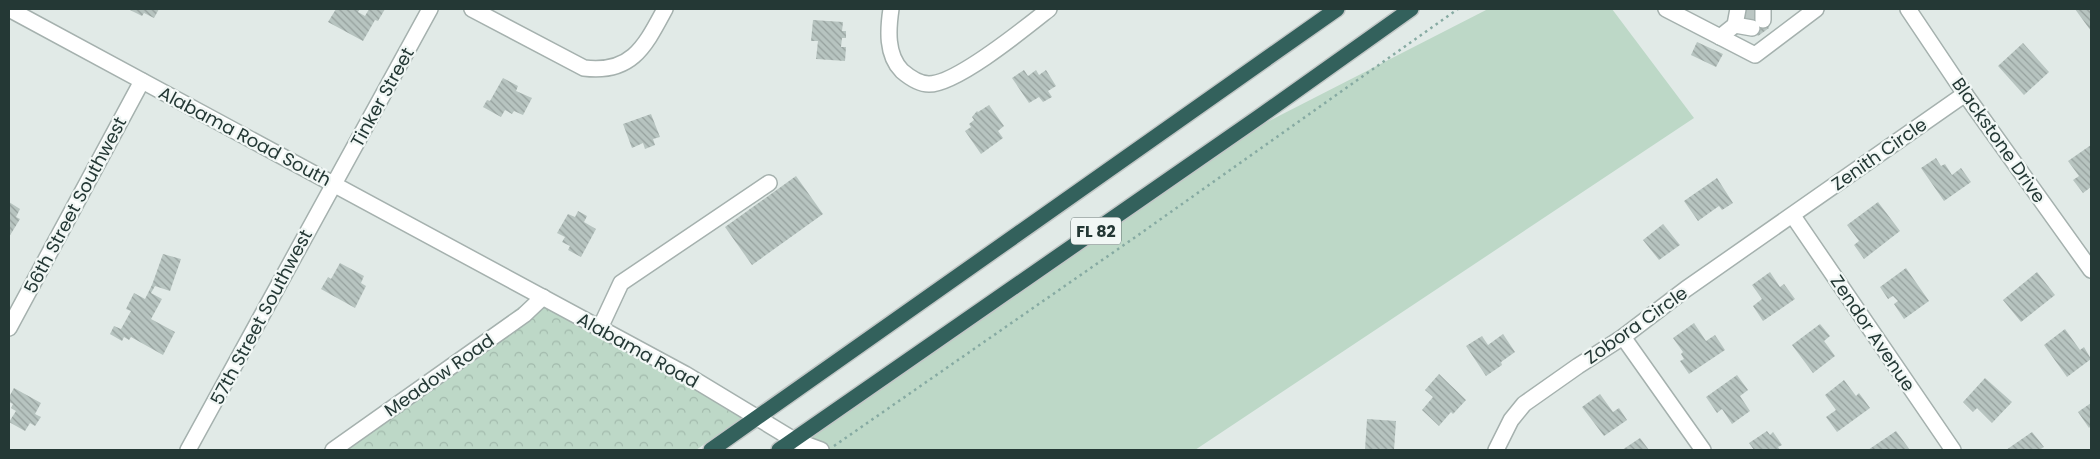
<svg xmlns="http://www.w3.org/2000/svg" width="2100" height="459" font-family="Poppins,sans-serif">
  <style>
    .grass { fill: #bdd8c7 }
    .forest { fill: url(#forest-crowns) }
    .building { fill: url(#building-back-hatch) }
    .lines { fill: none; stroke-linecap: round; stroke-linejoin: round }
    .minor-tunnel { stroke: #bbc6c3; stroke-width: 15; stroke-dasharray: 15 8; stroke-linecap: butt }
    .minor-casing { stroke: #a5b1ae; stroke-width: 18 }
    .highway-casing { stroke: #c2c7c6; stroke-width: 18 }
    .path { stroke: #86aaa2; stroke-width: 2.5; stroke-dasharray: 2.5 4; stroke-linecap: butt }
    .minor { stroke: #fff; stroke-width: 15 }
    .highway { stroke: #33615c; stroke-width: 15 }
    .labels { text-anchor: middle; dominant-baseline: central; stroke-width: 4.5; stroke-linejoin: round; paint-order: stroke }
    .shield { fill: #f1f7f5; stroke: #62716f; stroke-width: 1 }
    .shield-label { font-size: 16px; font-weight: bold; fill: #243835 }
    .street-label { font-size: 18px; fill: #243835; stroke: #f1f7f5 }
  </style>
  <defs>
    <pattern id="forest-crowns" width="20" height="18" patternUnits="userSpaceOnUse" patternTransform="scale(1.25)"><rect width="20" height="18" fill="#bdd8c7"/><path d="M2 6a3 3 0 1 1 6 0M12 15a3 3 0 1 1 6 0" fill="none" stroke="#a2baac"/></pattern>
    <pattern id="building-back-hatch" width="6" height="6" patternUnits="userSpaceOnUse" patternTransform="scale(1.25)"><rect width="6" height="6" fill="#b7c4c0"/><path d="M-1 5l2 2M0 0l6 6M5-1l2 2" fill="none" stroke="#95a09d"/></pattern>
  </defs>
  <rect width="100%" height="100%" fill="#e1eae7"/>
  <polygon class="grass" points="1488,9 1612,9 1694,118 1195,450 793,450 797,450 801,445 1265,123"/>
  <polygon class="forest" points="530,299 681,381 742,418 696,450 330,450"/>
  <g class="building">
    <polygon points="128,9 159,9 154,18 144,13 142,16"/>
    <polygon points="336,9 360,9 358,12 365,16 369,9 385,9 378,21 375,20 363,41 328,22"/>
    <polygon points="1738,9 1755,9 1769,28 1758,36"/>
    <polygon points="2075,9 2091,9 2091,31"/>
    <polygon points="813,20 843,22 842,31 846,31 846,38 842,38 841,47 846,47 845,61 816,59 818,41 811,41"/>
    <polygon points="1697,42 1723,54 1716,67 1691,55"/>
    <polygon points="2023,43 2049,72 2024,95 1998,66"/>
    <polygon points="1024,70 1028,76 1036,70 1039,75 1046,70 1056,86 1048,91 1052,97 1043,102 1039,97 1029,103 1012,78"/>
    <polygon points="503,78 518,86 516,91 532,98 523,115 514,111 512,114 505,110 501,117 483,107 487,100 490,101"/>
    <polygon points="989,105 1004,126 998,131 1003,138 981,154 965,131 971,127 969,124 974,120 972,117 977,111 978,112"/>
    <polygon points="651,114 660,137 653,139 655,145 645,149 643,143 632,148 623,124"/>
    <polygon points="2091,145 2091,187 2083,193 2073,180 2079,176 2068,161"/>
    <polygon points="1936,158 1941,166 1945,164 1952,175 1961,168 1971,182 1944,201 1921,168"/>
    <polygon points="796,176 823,214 752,265 725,227"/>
    <polygon points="1717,178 1733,203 1722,210 1719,206 1698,221 1684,201"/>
    <polygon points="9,202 20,209 16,217 20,219 9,237"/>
    <polygon points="1878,202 1900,231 1864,259 1854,245 1859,241 1847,225"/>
    <polygon points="578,211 587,216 584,222 596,229 581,257 568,250 570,246 562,242 565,237 557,233 568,214 575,217"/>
    <polygon points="1663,224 1680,245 1659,260 1643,240"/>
    <polygon points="163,254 181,259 170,291 155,286 151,293 162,299 151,319 175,332 163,355 131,337 129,340 124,337 122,341 110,334 114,326 121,329 131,311 126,309 134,293 145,299 152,285"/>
    <polygon points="340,263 364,276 361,283 366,286 355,308 321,289 328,277 331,279"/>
    <polygon points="1906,268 1929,301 1904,319 1894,304 1898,301 1893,296 1888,299 1880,287"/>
    <polygon points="1770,272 1780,287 1784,284 1795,299 1763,321 1753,306 1762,299 1752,285"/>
    <polygon points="2037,272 2055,295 2021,322 2003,300"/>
    <polygon points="1694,323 1706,341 1715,335 1725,350 1689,374 1680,361 1684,359 1681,354 1683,352 1673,338"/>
    <polygon points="1820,324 1830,336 1824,341 1835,356 1813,373 1792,345"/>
    <polygon points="2065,329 2080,350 2084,347 2091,359 2067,377 2044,345"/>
    <polygon points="1503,334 1515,352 1501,362 1502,365 1486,376 1466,346 1482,336 1488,345"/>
    <polygon points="1439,374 1466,400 1453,414 1451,412 1439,426 1422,410 1433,397 1425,390"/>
    <polygon points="1737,375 1748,390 1740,396 1750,411 1732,424 1722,409 1717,413 1706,397"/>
    <polygon points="1985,378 2012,402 1992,423 1977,408 1973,412 1963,402"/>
    <polygon points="1844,380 1856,396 1859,393 1870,408 1837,432 1826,417 1836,410 1825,395"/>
    <polygon points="14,388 41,403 35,414 41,417 35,426 30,423 25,431 9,422 16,411 11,408 13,404 9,402 9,397"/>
    <polygon points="1600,394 1613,412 1619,408 1627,420 1604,436 1582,407"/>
    <polygon points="2091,403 2091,426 2089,428 2078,412"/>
    <polygon points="1367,419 1396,421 1394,450 1365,450"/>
    <polygon points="1767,431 1770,435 1773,432 1782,445 1778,447 1780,450 1754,450 1749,443"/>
    <polygon points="1896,431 1910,450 1868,450"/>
    <polygon points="2032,432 2044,447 2039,450 2006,450"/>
    <polygon points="1640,438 1649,450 1622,450"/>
  </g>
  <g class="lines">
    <polyline class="minor-tunnel" points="1745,18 1756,10"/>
    <defs>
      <g id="minor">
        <polyline points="9,9 685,374 794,440 821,450"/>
        <path d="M472 9 584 68C632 74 645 46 665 9"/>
        <path d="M891 9C888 29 886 55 902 71 909 77 920 84 929 84 957 84 1025 28 1049 9"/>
        <polyline points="1666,9 1755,55 1816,9"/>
        <polyline points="1908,9 1965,94 2091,270"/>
        <polyline points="1763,20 1763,9"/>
        <polyline points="1735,25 1752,28"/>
        <polyline points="1720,37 1735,25 1738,9"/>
        <polyline points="1793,216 1953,450"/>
        <polyline points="9,328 142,81"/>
        <polyline points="600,328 621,283 769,183"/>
        <polyline points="1623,337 1703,450"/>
        <polyline points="188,450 430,9"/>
        <polyline points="333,450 524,315 543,297"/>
        <polyline points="1496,450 1511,420 1524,404 1578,366 1623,337 1686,289 1965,94"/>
      </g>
      <g id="highway">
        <polyline points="711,450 1337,9"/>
        <polyline points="779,450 1259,117 1411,9"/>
      </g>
    </defs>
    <use href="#minor" class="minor-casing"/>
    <use href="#highway" class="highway-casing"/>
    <polyline class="path" points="834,446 1134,238 1458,9"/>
    <use href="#minor" class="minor"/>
    <use href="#highway" class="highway"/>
  </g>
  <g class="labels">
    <rect class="shield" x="1071" y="217.5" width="50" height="27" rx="4"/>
    <g class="shield-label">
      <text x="1096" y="231">FL 82</text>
    </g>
    <g class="street-label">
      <text transform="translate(382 97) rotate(-61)">Tinker Street</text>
      <text transform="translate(245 136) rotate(28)">Alabama Road South</text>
      <text transform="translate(1999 140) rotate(55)">Blackstone Drive</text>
      <text transform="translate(1879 154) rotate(-35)">Zenith Circle</text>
      <text transform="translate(75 205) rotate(-62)">56th Street Southwest</text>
      <text transform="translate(261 317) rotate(-62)">57th Street Southwest</text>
      <text transform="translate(1636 325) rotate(-35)">Zobora Circle</text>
      <text transform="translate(1873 333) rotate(56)">Zendor Avenue</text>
      <text transform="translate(638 350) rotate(29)">Alabama Road</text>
      <text transform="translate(439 375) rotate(-35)">Meadow Road</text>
    </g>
  </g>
  <rect width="2100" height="459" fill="none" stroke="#243835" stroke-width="20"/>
</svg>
